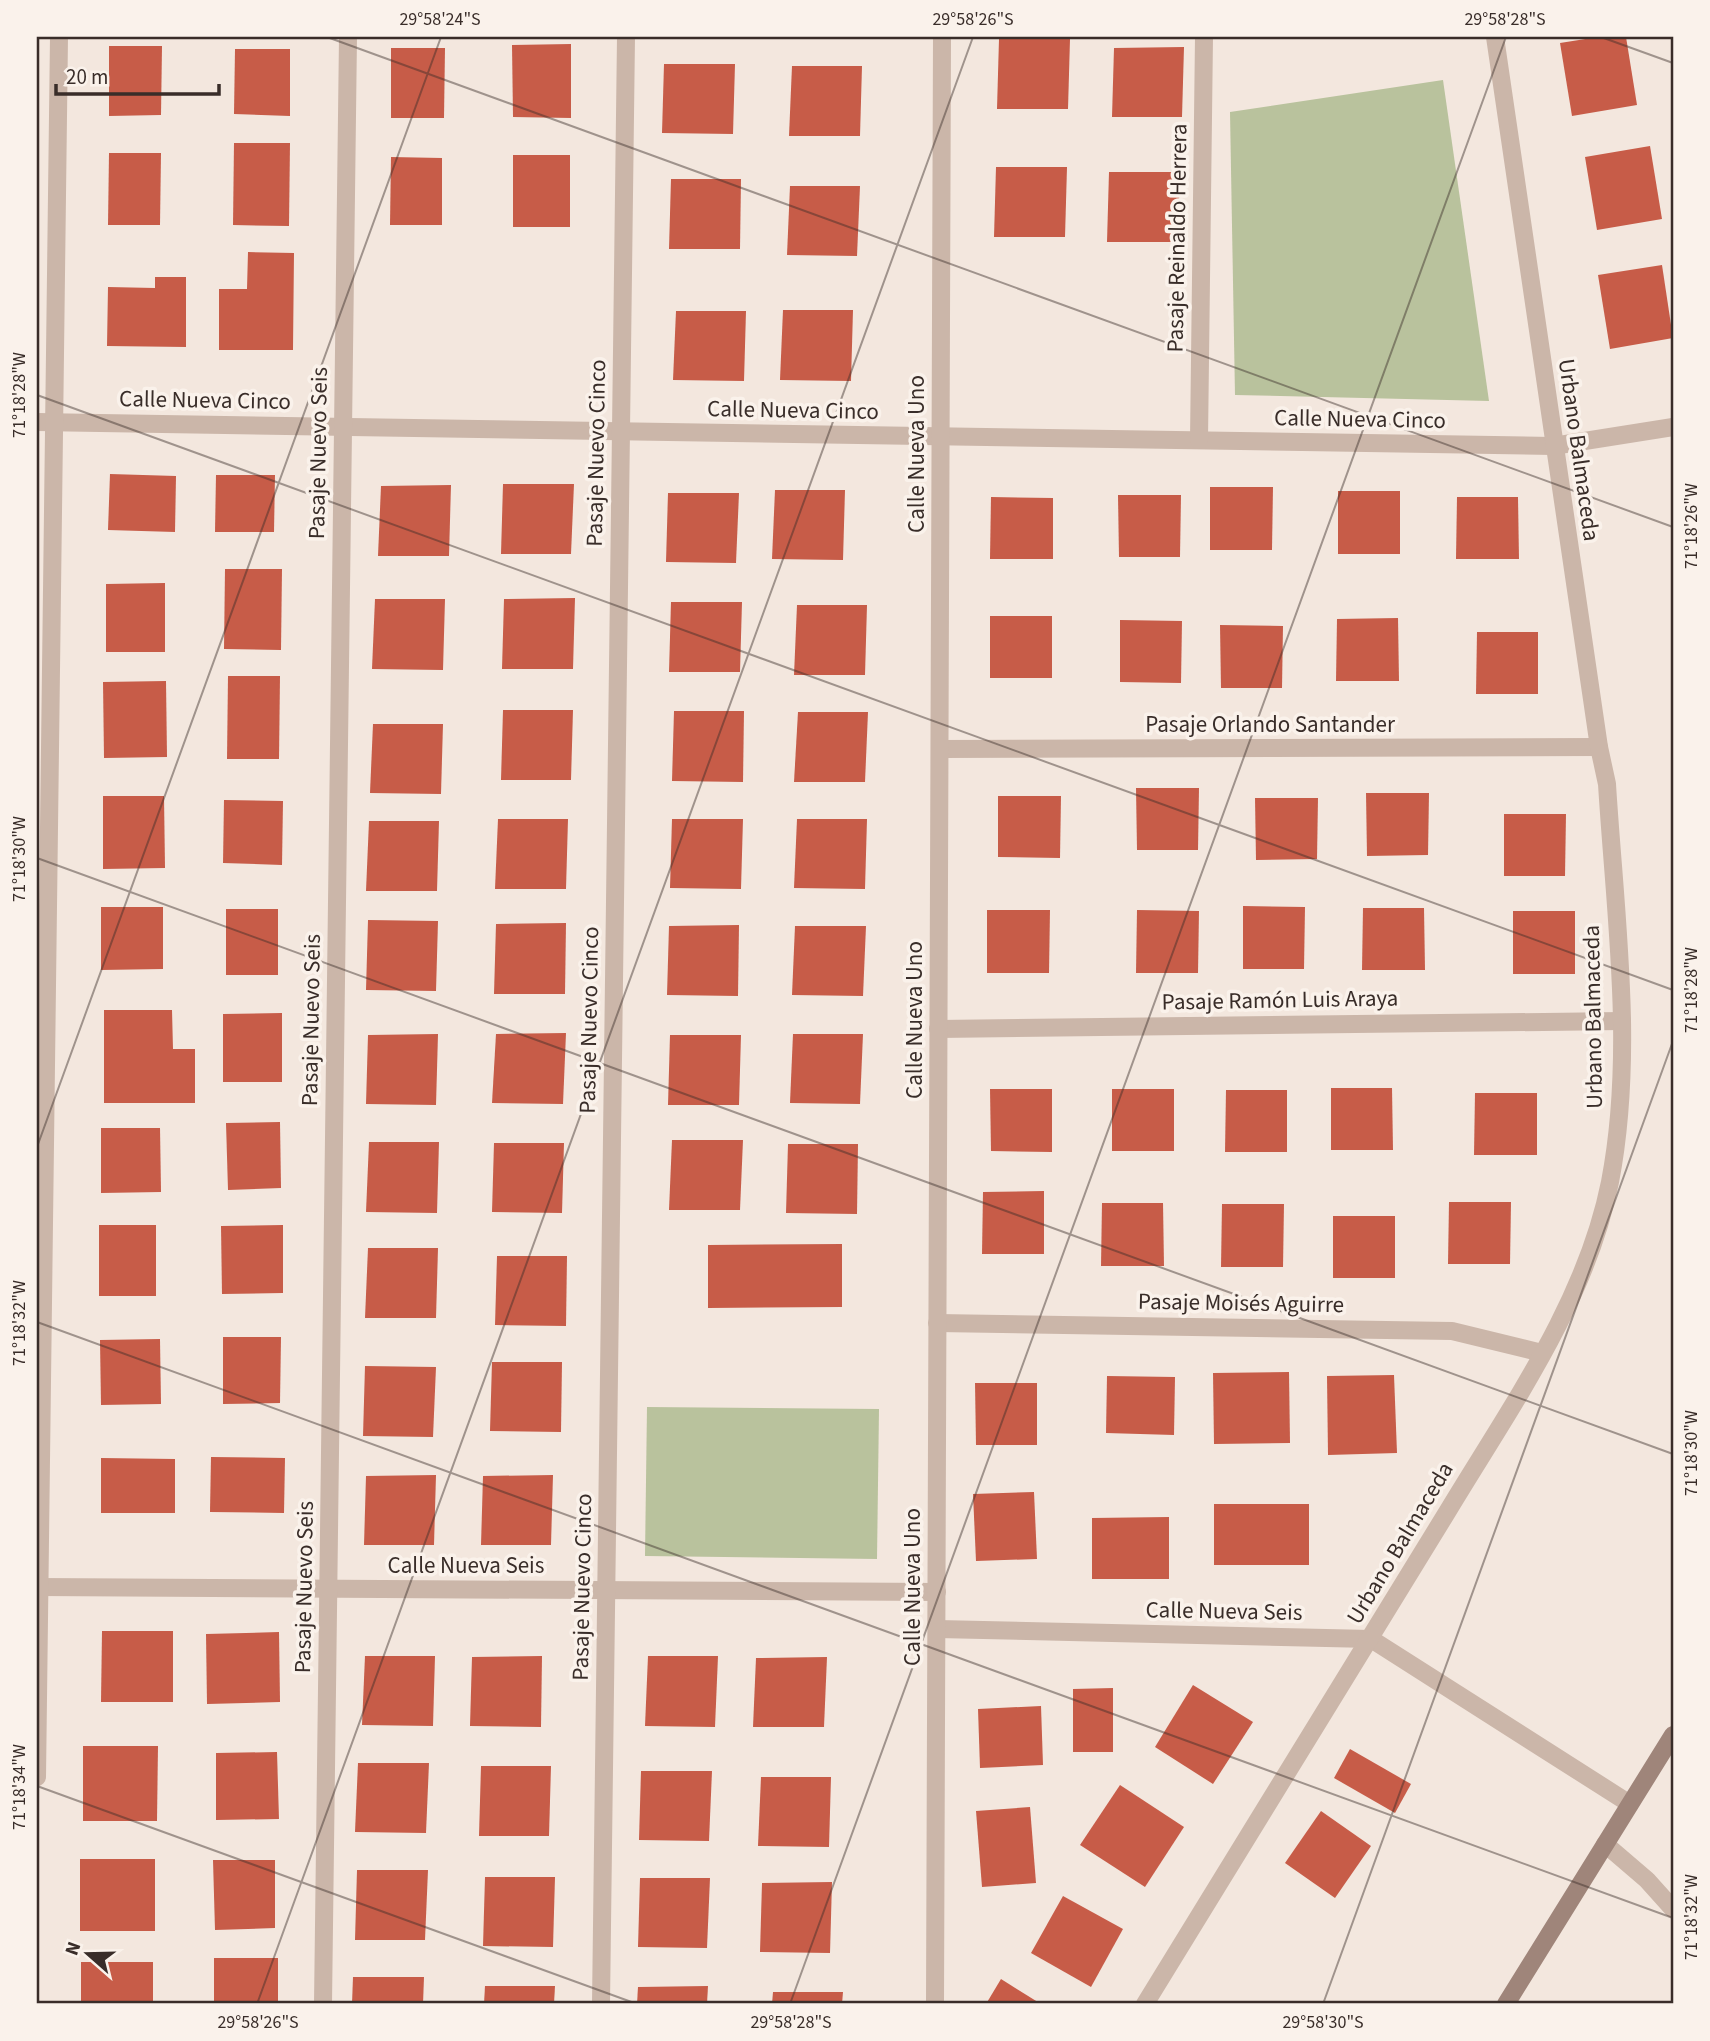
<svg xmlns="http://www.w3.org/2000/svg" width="1710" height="2041" font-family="'Source Sans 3',sans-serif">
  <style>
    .green { fill: #b9c29d }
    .building { fill: #c75c48 }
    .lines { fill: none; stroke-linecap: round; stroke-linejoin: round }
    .street { stroke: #cbb6a9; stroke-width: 18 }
    .secondary { stroke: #9f857a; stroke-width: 18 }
    .ticks { fill: none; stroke: #392d29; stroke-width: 2; stroke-opacity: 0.45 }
    .labels { text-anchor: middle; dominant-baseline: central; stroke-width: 7; stroke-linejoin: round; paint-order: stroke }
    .street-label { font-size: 23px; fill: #392d29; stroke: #faf2eb }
    .neatline { fill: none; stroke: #392d29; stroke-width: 2.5 }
    .ticks-label { font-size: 18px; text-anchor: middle; fill: #392d29 }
  </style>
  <rect width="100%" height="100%" fill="#f3e7de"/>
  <g class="green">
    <polygon points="1443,80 1489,401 1235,395 1230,112"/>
    <polygon points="647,1407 879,1409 877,1559 645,1556"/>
  </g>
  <g class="building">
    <polygon points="1598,37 1626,37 1637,105 1572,116 1560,43"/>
    <polygon points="999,39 1070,39 1068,109 997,109"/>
    <polygon points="571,44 571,118 513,117 512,45"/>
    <polygon points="109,46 162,46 161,115 109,116"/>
    <polygon points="1184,47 1182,117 1112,117 1114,48"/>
    <polygon points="391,48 445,48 444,118 391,118"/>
    <polygon points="235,49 290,49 290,116 234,114"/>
    <polygon points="664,64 735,64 733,134 662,133"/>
    <polygon points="792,66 862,66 860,136 789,136"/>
    <polygon points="234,143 290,143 289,226 233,225"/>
    <polygon points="1650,146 1662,219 1597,230 1585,157"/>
    <polygon points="109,153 161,153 160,225 108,225"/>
    <rect x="513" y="155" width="57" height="72"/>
    <polygon points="391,157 442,158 442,225 390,225"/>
    <polygon points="996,167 1067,167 1065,237 994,237"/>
    <polygon points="1109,172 1180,172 1178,242 1107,242"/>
    <polygon points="671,179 741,179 740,249 669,249"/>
    <polygon points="790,186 860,186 857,256 787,255"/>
    <polygon points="248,252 294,253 293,350 219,350 219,289 247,289"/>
    <polygon points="1662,265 1673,338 1610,349 1598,275"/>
    <polygon points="155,277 186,277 186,347 107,346 108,287 155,288"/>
    <polygon points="783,310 853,310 851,381 780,380"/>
    <polygon points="676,311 746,311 744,381 673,380"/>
    <polygon points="110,474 176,476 175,532 108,530"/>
    <polygon points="216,475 275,475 274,532 215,532"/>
    <polygon points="503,484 574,484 571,554 501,554"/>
    <polygon points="451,485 449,556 378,556 381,486"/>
    <polygon points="1210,487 1273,487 1272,550 1210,550"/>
    <polygon points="775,490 845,490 843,560 772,559"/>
    <rect x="1338" y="491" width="62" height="63"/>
    <polygon points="668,493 739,493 736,563 666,562"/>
    <polygon points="1118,495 1181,495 1180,557 1119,557"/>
    <polygon points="991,497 1053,498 1053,559 990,559"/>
    <polygon points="1457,497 1518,497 1519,559 1456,559"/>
    <polygon points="225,569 282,569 281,650 224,649"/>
    <polygon points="165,583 165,652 106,652 106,584"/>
    <polygon points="575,598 573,669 502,669 504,599"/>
    <polygon points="375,599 445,599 443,670 372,669"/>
    <polygon points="671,602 742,602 740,672 669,672"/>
    <polygon points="797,605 867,605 865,675 794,675"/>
    <rect x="990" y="616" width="62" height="62"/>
    <polygon points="1398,618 1399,681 1336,681 1337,619"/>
    <polygon points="1120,620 1182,621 1181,683 1120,682"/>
    <polygon points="1220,625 1283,626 1282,688 1221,688"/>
    <polygon points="1477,632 1538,632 1538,694 1476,694"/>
    <polygon points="228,676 280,676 279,759 227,759"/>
    <polygon points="166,681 167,757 104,758 103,682"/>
    <polygon points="503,710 573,710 571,780 501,780"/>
    <polygon points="674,711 744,711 743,782 672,781"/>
    <polygon points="798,712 868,712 865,782 794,782"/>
    <polygon points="373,724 443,724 441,794 370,793"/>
    <polygon points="1136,788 1199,788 1198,850 1137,850"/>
    <polygon points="1366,793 1429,793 1428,855 1367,856"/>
    <polygon points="103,796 164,796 165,868 103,869"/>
    <polygon points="998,796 1061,796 1060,858 998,857"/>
    <polygon points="1255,798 1318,798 1317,859 1256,860"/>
    <polygon points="224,800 283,801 282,865 223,863"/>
    <polygon points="1504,814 1566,814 1565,876 1504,876"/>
    <polygon points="498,819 568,819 566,889 495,889"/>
    <polygon points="672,819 743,819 741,889 670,888"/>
    <polygon points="797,819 867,819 865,889 794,888"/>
    <polygon points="369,821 439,821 437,891 366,891"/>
    <polygon points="1243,906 1305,907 1304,969 1243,969"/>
    <polygon points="101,907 163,907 163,969 101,970"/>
    <polygon points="1363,908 1424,908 1425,970 1362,970"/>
    <rect x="226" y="909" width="52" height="66"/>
    <polygon points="987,910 1050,910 1049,973 987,973"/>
    <polygon points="1137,910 1199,911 1198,973 1136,973"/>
    <rect x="1513" y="911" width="62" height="63"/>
    <polygon points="368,920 438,921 436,991 366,990"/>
    <polygon points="566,923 565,994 494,994 496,924"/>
    <polygon points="739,925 738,996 667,995 669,926"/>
    <polygon points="795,926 866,926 863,996 792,995"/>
    <polygon points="104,1010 172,1010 173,1049 195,1049 195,1103 104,1103"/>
    <polygon points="282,1013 282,1082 223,1082 223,1014"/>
    <polygon points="566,1033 563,1104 492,1103 496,1034"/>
    <polygon points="438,1034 436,1105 366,1104 368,1035"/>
    <polygon points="793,1034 863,1034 860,1104 790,1103"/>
    <polygon points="670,1035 741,1035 739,1105 668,1105"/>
    <polygon points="1331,1088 1392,1088 1393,1150 1331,1150"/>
    <polygon points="990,1089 1052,1089 1052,1152 991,1151"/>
    <rect x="1112" y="1089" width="62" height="62"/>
    <polygon points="1226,1090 1287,1090 1287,1152 1225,1152"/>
    <polygon points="1475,1093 1537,1093 1537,1155 1474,1155"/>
    <polygon points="280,1122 281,1188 228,1190 226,1123"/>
    <polygon points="101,1128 160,1128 161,1192 101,1193"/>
    <polygon points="672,1140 743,1140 740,1210 669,1210"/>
    <polygon points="369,1142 439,1142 437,1213 366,1212"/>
    <polygon points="494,1143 564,1143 562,1213 492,1212"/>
    <polygon points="788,1144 858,1144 857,1214 786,1213"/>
    <polygon points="1044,1191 1044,1254 982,1254 983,1192"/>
    <polygon points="1449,1202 1511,1202 1510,1264 1448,1264"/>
    <polygon points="1102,1203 1163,1203 1164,1266 1101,1266"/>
    <polygon points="1222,1204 1284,1204 1283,1267 1221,1267"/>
    <rect x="1333" y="1216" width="62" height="62"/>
    <rect x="99" y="1225" width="57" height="71"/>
    <polygon points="283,1225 283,1293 222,1294 221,1226"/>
    <polygon points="842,1244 842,1307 708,1308 708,1245"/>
    <polygon points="368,1248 438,1248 436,1318 365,1318"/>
    <polygon points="497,1256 567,1256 566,1326 495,1325"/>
    <polygon points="223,1337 281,1337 280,1403 223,1404"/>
    <polygon points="160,1339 161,1404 101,1405 100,1340"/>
    <polygon points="492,1362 562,1362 561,1432 490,1431"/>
    <polygon points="365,1366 436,1367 433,1437 363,1436"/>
    <polygon points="1289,1372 1290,1443 1214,1444 1213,1373"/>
    <polygon points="1394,1375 1397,1453 1328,1455 1327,1376"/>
    <polygon points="1107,1376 1175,1377 1174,1435 1106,1433"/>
    <polygon points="975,1383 1037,1383 1037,1445 976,1445"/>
    <polygon points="211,1457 285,1458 284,1513 210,1512"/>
    <polygon points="101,1458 175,1459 175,1513 101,1513"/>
    <polygon points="436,1475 434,1545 364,1545 366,1476"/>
    <polygon points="553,1475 551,1545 481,1545 483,1476"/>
    <polygon points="1034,1492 1037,1559 976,1561 973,1494"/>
    <rect x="1214" y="1504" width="95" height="61"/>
    <polygon points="1169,1517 1169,1579 1092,1579 1092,1518"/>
    <polygon points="102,1631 173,1631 173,1702 101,1702"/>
    <polygon points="279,1632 280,1702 207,1704 206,1634"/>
    <polygon points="365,1656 435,1656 433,1726 362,1725"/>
    <polygon points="542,1656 541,1727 470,1726 472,1657"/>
    <polygon points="648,1656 718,1656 715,1727 645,1726"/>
    <polygon points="827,1657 824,1727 753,1727 756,1658"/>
    <polygon points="1193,1685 1253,1722 1213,1784 1155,1747"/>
    <polygon points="1113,1688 1113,1752 1073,1752 1073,1689"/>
    <polygon points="1041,1706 1043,1765 980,1768 978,1709"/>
    <polygon points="83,1746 158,1746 157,1821 83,1821"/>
    <polygon points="1350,1749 1411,1784 1395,1813 1334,1778"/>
    <polygon points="277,1752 279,1819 216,1820 216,1753"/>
    <polygon points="358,1763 429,1763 426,1833 355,1832"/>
    <polygon points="481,1766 551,1766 549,1836 479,1836"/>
    <polygon points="641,1771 712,1771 709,1841 639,1840"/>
    <polygon points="761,1777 831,1777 829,1847 758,1846"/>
    <polygon points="1120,1785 1184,1827 1145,1887 1080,1845"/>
    <polygon points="1030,1807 1036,1883 982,1887 976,1811"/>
    <polygon points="1321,1811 1371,1846 1335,1898 1285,1863"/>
    <rect x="80" y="1859" width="75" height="72"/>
    <polygon points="213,1860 275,1860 275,1928 215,1930"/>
    <polygon points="357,1870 428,1870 425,1940 355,1940"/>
    <polygon points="485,1877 555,1877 553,1947 483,1946"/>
    <polygon points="640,1878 710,1878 707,1948 638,1947"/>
    <polygon points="832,1882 830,1953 760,1952 762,1883"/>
    <polygon points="1063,1896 1123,1929 1091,1987 1031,1953"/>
    <rect x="214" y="1958" width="64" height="46"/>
    <rect x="81" y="1962" width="72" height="42"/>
    <polygon points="353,1977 424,1977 423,2004 352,2004"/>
    <polygon points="1001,1979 1041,2004 986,2004"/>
    <polygon points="485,1986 555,1986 554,2004 484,2004"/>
    <polygon points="708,1986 707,2004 637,2004 638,1987"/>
    <polygon points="773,1992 843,1992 842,2004 772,2004"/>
  </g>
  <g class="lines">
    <g class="street">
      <polyline points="37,422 1553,446 1673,427"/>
      <polyline points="1199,440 1204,37"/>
      <polyline points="941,749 1599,747"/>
      <polyline points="938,1029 1622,1021"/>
      <polyline points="937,1323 1452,1331 1542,1353"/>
      <polyline points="37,1587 937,1592"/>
      <polyline points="937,1629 1371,1639 1630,1804"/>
      <polyline points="37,1777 59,37"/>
      <polyline points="1605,1844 1647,1880 1673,1909"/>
      <polyline points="323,2004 348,37"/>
      <polyline points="601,2004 626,37"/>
      <polyline points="935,2004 942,37"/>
      <path d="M1145 2004C1246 1841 1347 1678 1446 1514 1509 1409 1586 1303 1610 1182 1635 1052 1615 915 1607 784L1599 747 1495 37"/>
    </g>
    <polyline class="secondary" points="1506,2004 1673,1735"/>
  </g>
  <path class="ticks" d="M327 37 1673 527M1601 37 1673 63M37 395 1673 990M37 858 1673 1454M37 1147 441 37M37 1322 1673 1918M37 1786 637 2004M257 2004 973 37M790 2004 1506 37M1323 2004 1673 1041"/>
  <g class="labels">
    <g class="street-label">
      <text transform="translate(1177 238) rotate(-89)">Pasaje Reinaldo Herrera</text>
      <text transform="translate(205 400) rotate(1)">Calle Nueva Cinco</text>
      <text transform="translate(793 410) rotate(1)">Calle Nueva Cinco</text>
      <text transform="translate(1360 419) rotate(1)">Calle Nueva Cinco</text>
      <text transform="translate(1579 450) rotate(82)">Urbano Balmaceda</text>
      <text transform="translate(318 453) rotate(-89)">Pasaje Nuevo Seis</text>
      <text transform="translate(596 453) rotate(-89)">Pasaje Nuevo Cinco</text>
      <text transform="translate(916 454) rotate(-90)">Calle Nueva Uno</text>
      <text x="1270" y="724">Pasaje Orlando Santander</text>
      <text transform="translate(1280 1000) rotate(-1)">Pasaje Ramón Luis Araya</text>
      <text transform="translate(1593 1017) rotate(-91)">Urbano Balmaceda</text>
      <text transform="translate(311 1020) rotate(-89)">Pasaje Nuevo Seis</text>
      <text transform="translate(589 1020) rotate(-89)">Pasaje Nuevo Cinco</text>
      <text transform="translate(914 1020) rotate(-90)">Calle Nueva Uno</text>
      <text transform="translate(1241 1303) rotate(1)">Pasaje Moisés Aguirre</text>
      <text transform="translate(1400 1543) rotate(-59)">Urbano Balmaceda</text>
      <text x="466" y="1565">Calle Nueva Seis</text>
      <text transform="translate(304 1587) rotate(-89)">Pasaje Nuevo Seis</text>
      <text transform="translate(582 1587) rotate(-89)">Pasaje Nuevo Cinco</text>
      <text transform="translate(912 1587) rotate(-90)">Calle Nueva Uno</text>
      <text transform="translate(1224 1611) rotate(1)">Calle Nueva Seis</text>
    </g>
  </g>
  <rect width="1710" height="2041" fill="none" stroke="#faf2eb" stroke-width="77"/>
  <g transform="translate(88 1954) rotate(290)" stroke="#faf2eb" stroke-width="5" paint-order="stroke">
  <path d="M0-5L12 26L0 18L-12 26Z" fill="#392d29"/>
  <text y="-10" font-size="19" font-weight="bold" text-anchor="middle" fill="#392d29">N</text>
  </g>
  <path d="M56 84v10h163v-10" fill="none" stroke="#392d29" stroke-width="3.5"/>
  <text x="66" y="84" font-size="21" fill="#392d29" stroke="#faf2eb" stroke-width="5" paint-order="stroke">20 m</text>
  <rect x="38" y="38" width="1634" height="1964" class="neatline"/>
  <g class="ticks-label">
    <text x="440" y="25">29°58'24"S</text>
    <text x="973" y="25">29°58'26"S</text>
    <text x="1505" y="25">29°58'28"S</text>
    <text transform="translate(19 395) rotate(-90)" y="6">71°18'28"W</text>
    <text transform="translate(1691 526) rotate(-90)" y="6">71°18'26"W</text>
    <text transform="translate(19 859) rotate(-90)" y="6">71°18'30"W</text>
    <text transform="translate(1691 990) rotate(-90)" y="6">71°18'28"W</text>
    <text transform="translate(19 1323) rotate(-90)" y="6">71°18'32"W</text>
    <text transform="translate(1691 1453) rotate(-90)" y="6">71°18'30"W</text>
    <text transform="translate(19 1787) rotate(-90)" y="6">71°18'34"W</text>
    <text transform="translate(1691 1917) rotate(-90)" y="6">71°18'32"W</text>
    <text x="258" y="2028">29°58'26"S</text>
    <text x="791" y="2028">29°58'28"S</text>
    <text x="1323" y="2028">29°58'30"S</text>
  </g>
</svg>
